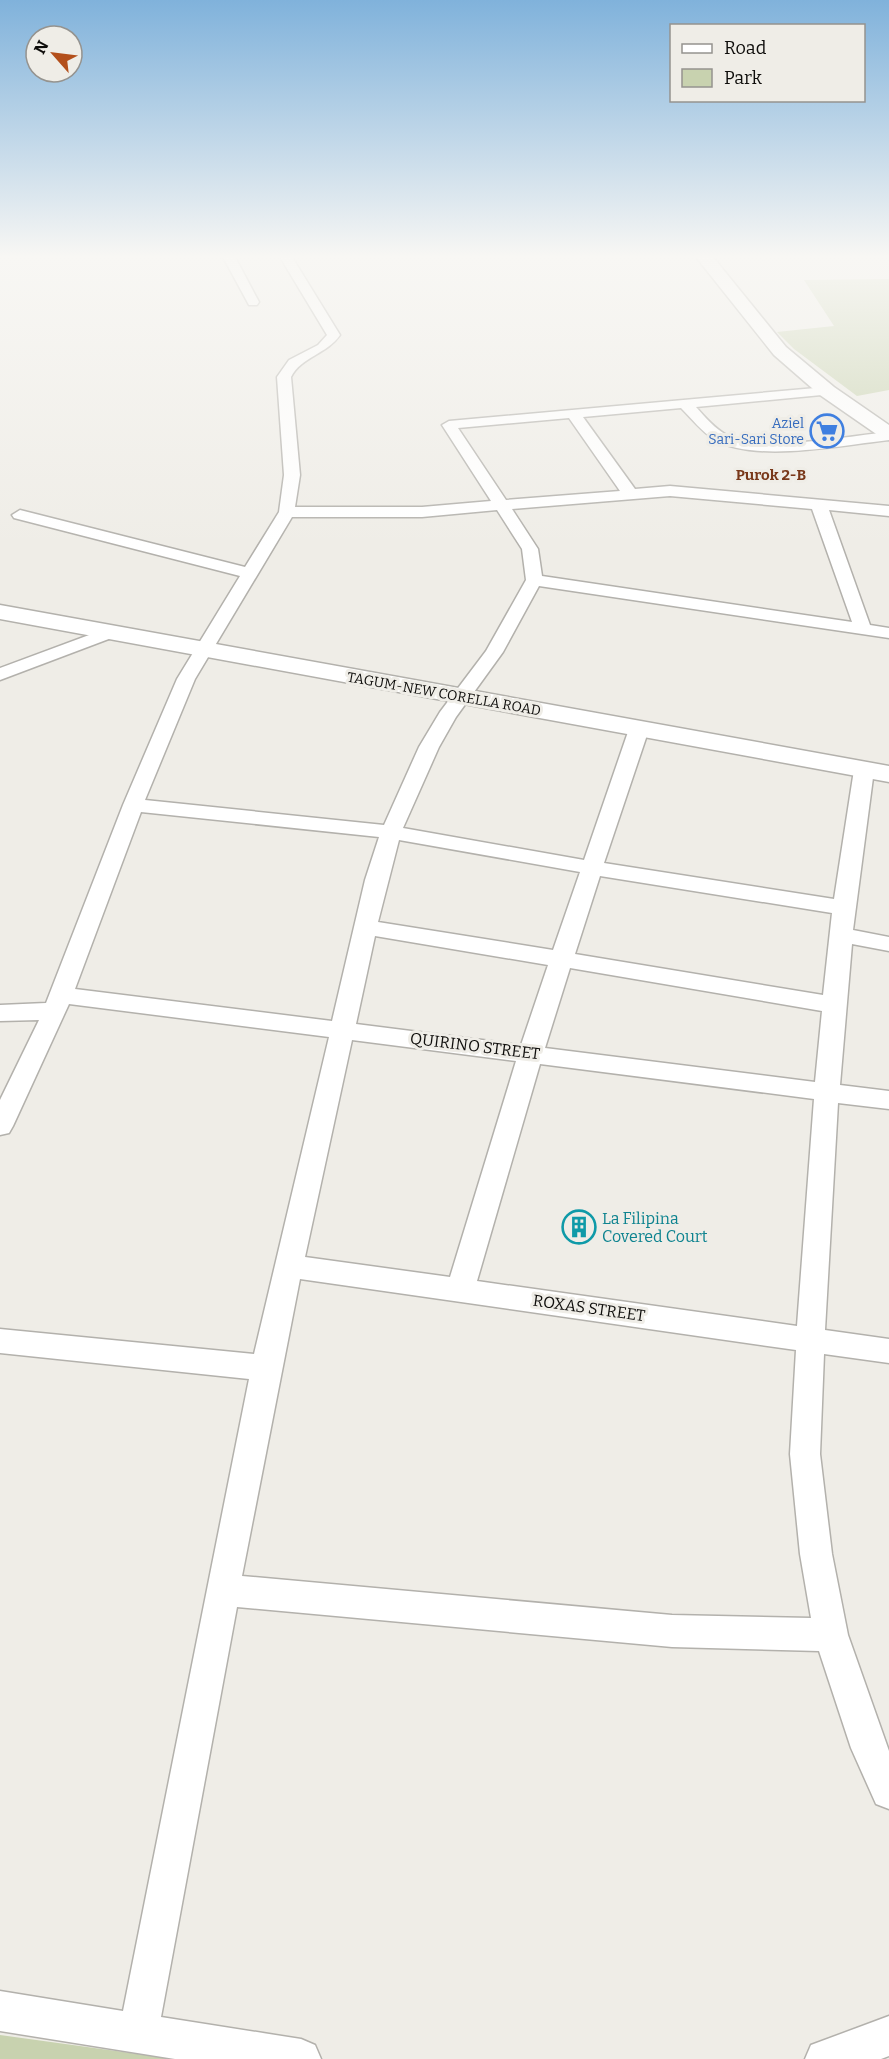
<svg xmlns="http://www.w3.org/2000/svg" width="889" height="2059" font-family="Bitter,serif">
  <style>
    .green { fill: #c8d2af }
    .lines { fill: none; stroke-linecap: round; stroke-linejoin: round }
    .minor-casing { stroke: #b3b1ac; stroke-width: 3 }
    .secondary-casing { stroke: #b3b1ac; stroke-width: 3 }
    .primary-casing { stroke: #b3b1ac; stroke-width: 3 }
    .minor { fill: #fff; fill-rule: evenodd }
    .secondary { fill: #fff; fill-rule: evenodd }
    .primary { fill: #fff; fill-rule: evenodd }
    .labels { text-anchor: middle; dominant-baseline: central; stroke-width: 6; stroke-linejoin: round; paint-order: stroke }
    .far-shop-label { font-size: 14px; fill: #366cbe; stroke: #efede7; text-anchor: end }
    .far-street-label { font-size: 14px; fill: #0e0d0b; stroke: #efede7 }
    .far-neighbourhood-label { font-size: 15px; font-weight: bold; fill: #79381a; stroke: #efede7 }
    .street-label { font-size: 16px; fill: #0e0d0b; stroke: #efede7 }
    .culture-label { font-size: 16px; fill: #0d838f; stroke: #efede7; text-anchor: start }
  </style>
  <rect width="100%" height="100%" fill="#efede7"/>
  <g class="green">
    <polygon points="889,279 889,390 857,396 794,349 777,332 834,326 804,280"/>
    <polygon points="0,2035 174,2059 0,2059"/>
  </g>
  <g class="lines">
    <defs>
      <g id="minor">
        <polygon points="223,257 235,257 259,302 257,305 249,305"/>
        <path d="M280 257H292L340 335C327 354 301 357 291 377L300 475 295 507H422L491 501 442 425 449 421 827 387 834 391 832 394 696 407C705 417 715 429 727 435 765 453 847 436 889 432V440C844 445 755 463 715 440 702 432 692 419 681 408L583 417 635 489 670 486 889 506V516L829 510 870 625 889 628V638L539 586 503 652 456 717 439 747 403 828 584 860 629 729 639 723 649 729 604 863 834 899 854 770 857 766H871L874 770 853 930 889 937V951L852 944 840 1085 889 1091V1109L838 1103 825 1330 889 1339V1363L824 1354 820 1454 832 1554 848 1635 889 1751V1809L876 1804 851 1748 819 1651 672 1647 237 1607 161 2017 301 2039 315 2045 321 2059H175L0 2031V1991L123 2011 249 1379 0 1353V1329L254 1354 329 1037 69 1004 13 1126 9 1133 0 1135V1100L39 1020 0 1021V1005L46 1003 123 805 177 679 240 576 14 518 12 515 20 510 245 567 279 512 284 475 277 377 289 360 318 345 327 335ZM569 418 620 491 506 500 458 428ZM670 496 812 509 852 622 542 576 538 549 512 509ZM497 510 522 549 526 580 486 651 440 712 419 747 384 825 145 800 195 679 292 517H422ZM141 812 379 837 365 880 332 1021 75 989ZM399 840 580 872 553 950 378 922ZM600 876 832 913 823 995 575 954ZM375 936 548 965 521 1045 356 1024ZM570 968 822 1011 815 1082 545 1048ZM352 1040 516 1061 450 1277 305 1257ZM540 1064 814 1099 797 1326 477 1281ZM300 1279 796 1350 790 1454 800 1554 811 1618 672 1615 242 1576Z"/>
        <polygon points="108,628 117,633 114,637 0,680 0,668"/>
        <polygon points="889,2016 889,2056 881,2059 805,2059 811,2045"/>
      </g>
      <polygon id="secondary" points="0,605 889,766 889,782 0,619"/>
      <polygon id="primary" points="696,257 713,257 786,347 834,387 889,425 889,440 882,438 820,395 774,355"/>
    </defs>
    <use href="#minor" class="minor-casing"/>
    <use href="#secondary" class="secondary-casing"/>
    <use href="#primary" class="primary-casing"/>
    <use href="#minor" class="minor"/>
    <use href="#secondary" class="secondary"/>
    <use href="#primary" class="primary"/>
  </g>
  <linearGradient id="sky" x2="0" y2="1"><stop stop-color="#80b2db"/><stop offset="0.47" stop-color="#f8f7f4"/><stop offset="1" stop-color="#f8f7f4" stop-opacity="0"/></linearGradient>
  <rect width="889" height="546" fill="url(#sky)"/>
  <defs>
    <symbol id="supermarket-ring" viewBox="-11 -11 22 22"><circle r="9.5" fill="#efede7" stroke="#3f7fe0" stroke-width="1.5"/><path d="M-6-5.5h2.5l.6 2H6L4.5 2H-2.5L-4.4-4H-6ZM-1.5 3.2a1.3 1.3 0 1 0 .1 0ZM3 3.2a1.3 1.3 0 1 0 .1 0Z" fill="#3f7fe0"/></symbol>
    <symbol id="building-ring" viewBox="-11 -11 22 22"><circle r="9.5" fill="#efede7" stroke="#0f9aa8" stroke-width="1.5"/><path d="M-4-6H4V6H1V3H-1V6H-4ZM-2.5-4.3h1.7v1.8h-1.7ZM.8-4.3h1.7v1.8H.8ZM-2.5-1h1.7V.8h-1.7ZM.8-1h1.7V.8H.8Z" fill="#0f9aa8"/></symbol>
  </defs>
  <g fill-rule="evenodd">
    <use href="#supermarket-ring" x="808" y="412" width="38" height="38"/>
    <use href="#building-ring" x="560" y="1208" width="38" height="38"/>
  </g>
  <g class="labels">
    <g class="far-shop-label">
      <text x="804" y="423">Aziel<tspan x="804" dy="16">Sari-Sari Store</tspan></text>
    </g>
    <g class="far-street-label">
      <text transform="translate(444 694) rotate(10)">TAGUM-NEW CORELLA ROAD</text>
    </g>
    <g class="far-neighbourhood-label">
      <text x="771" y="475">Purok 2-B</text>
    </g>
    <g class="street-label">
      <text transform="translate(475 1046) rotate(7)">QUIRINO STREET</text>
      <text transform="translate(589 1308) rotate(8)">ROXAS STREET</text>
    </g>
    <g class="culture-label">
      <text x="602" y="1218">La Filipina<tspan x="602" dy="18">Covered Court</tspan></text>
    </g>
  </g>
  <rect x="670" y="24" width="195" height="78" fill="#efede7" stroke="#95938f" stroke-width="1.5"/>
  <rect x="682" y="44" width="30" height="9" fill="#ffffff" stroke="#95938f" stroke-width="1.5"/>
  <text x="724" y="54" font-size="18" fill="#0e0d0b">Road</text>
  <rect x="682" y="69" width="30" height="18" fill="#c8d2af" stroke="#95938f" stroke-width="1.5"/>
  <text x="724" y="84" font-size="18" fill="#0e0d0b">Park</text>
  <g transform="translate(54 54) rotate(298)"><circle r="28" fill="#efede7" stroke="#95938f" stroke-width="1.5"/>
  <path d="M0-4.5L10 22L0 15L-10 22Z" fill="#b34f1b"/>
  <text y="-9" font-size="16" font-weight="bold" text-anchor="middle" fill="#0e0d0b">N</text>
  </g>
</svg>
